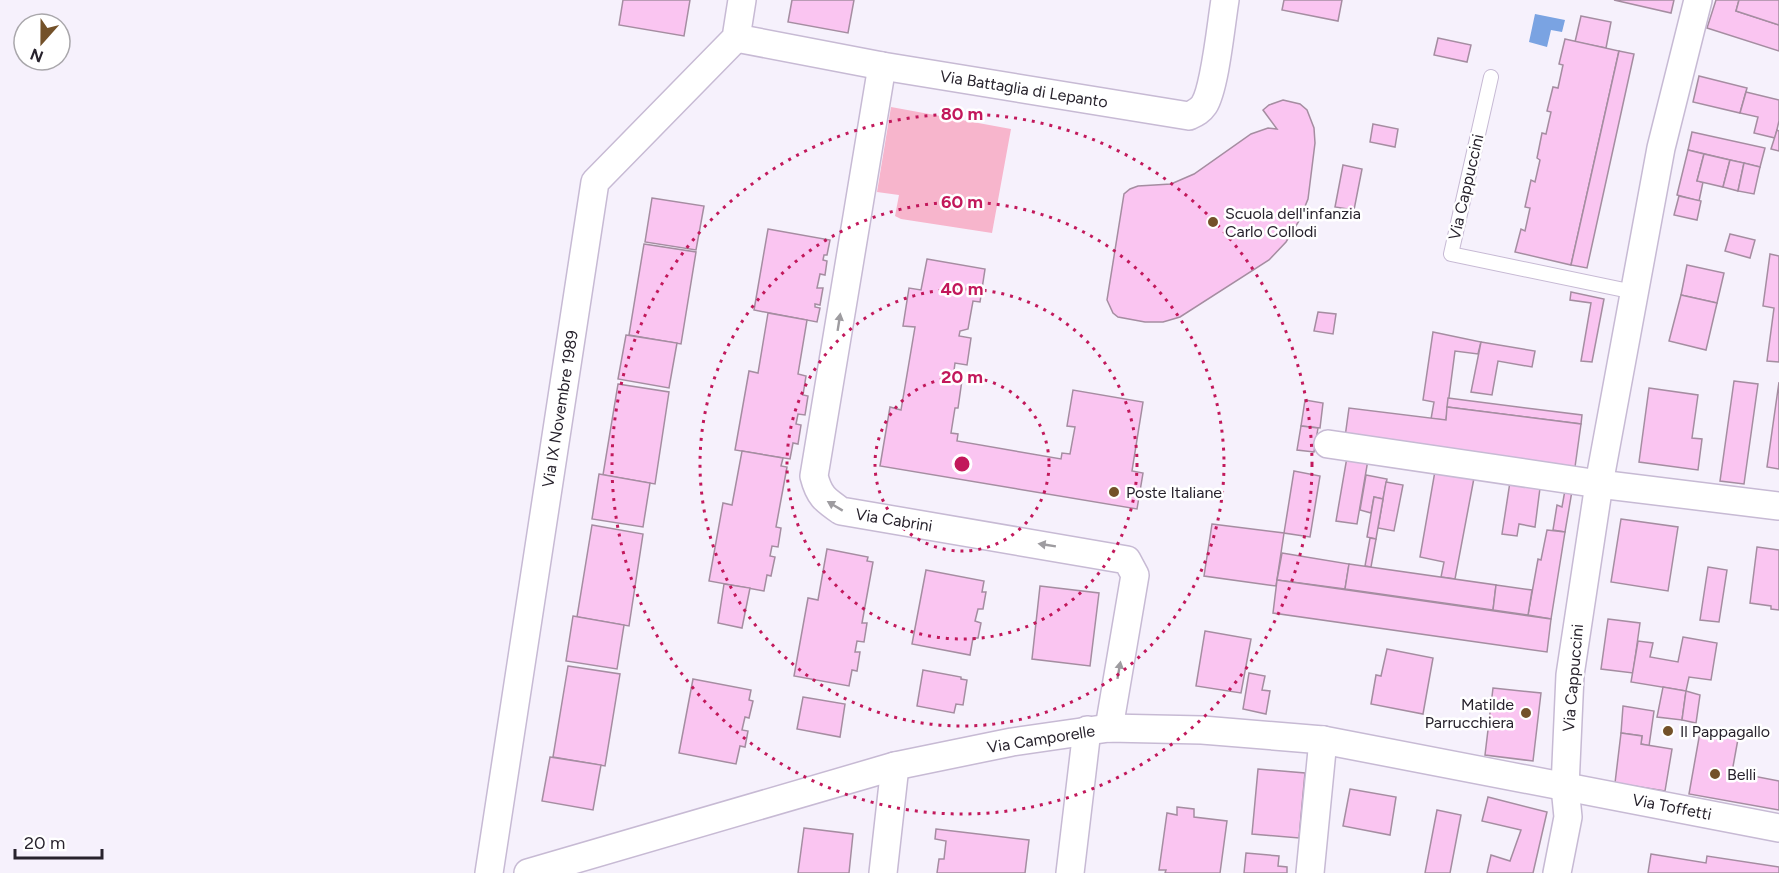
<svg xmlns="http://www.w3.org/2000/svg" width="1779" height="873" font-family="Figtree,sans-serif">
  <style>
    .green { fill: #f7b5cc }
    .water { fill: #7aa3e2 }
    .building { fill: #fac5f1; stroke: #a58da1; stroke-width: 1.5 }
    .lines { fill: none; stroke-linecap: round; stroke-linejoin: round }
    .lane-casing { stroke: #c7bad4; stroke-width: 16 }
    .street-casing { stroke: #c7bad4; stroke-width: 30 }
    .lane { stroke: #fff; stroke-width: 14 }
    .street { stroke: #fff; stroke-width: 27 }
    .oneway { fill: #9e9ca0 }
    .ring { fill: none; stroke: #c2185b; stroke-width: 3; stroke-dasharray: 3 6 }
    .poi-dot { fill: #735129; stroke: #fff; stroke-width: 2 }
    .labels { text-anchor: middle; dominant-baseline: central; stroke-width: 5; stroke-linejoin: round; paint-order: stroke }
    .street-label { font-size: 16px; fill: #28232d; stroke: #fff }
    .poi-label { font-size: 16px; fill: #28232d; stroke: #fff; text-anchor: start }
    .centre { fill: #c2185b; stroke: #fff; stroke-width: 3 }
    .ring-label { font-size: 18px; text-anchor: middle; font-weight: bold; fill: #c2185b; stroke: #fff; stroke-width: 5; stroke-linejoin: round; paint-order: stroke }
  </style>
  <rect width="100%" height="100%" fill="#f6f1fc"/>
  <polygon class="green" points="891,107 1011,129 992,233 901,219 895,216 899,195 877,192"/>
  <polygon class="water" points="1535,14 1565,20 1562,32 1551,30 1547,47 1529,42"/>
  <g class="building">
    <polygon points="623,0 690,0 684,36 619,25"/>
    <polygon points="792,0 854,0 848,33 788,22"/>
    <polygon points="1284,0 1342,0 1338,21 1282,10"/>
    <polygon points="1614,0 1674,0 1671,13"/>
    <polygon points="1716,0 1739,0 1736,11 1779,25 1779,51 1707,28"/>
    <polygon points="1739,0 1779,0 1779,25 1736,11"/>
    <polygon points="1581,16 1611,22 1606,48 1575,42"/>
    <polygon points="1438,38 1471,45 1467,62 1434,55"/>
    <polygon points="1565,39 1619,51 1571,265 1515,252 1521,229 1525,231 1530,208 1525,207 1531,180 1535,182 1540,160 1537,158 1542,133 1546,134 1551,112 1547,111 1553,87 1558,88 1563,65 1559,64"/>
    <polygon points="1619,51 1634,54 1587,268 1571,265"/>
    <polygon points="1699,76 1747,88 1740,113 1693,102"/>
    <polygon points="1746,92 1779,100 1779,121 1775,138 1754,133 1758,117 1740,113"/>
    <polygon points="1283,100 1300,104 1307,110 1314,128 1315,143 1308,199 1299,221 1286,242 1269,260 1180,317 1163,322 1145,322 1118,317 1113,313 1107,300 1124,194 1130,189 1138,186 1171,184 1194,174 1251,134 1268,128 1277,129 1263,110 1269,105"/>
    <polygon points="1373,124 1398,129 1395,147 1370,142"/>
    <polygon points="1777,130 1779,131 1779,151 1771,149"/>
    <polygon points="1692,132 1765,148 1760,167 1688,150"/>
    <polygon points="1688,150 1704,154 1697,181 1703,182 1699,201 1677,195"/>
    <polygon points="1704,154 1730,160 1723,187 1697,181"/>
    <polygon points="1730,160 1744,163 1738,191 1723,187"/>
    <polygon points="1744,163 1760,167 1754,194 1738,191"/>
    <polygon points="1343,165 1362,169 1354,210 1335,207"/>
    <polygon points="1679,196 1701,201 1697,220 1674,215"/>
    <polygon points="652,198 704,206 696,250 645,242"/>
    <polygon points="768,229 830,240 827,255 824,255 823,260 827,261 825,275 820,274 817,288 823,288 820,305 815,304 815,307 820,308 817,322 754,310"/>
    <polygon points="1730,234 1755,240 1750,258 1725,251"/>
    <polygon points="644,244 696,252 681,344 629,335"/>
    <polygon points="1770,254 1779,256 1779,362 1767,361 1774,308 1763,306"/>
    <polygon points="927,259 985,269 980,302 973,301 968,329 960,331 959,336 971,338 967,365 955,363 953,378 962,380 958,408 955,408 951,433 958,434 957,441 1061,459 1062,453 1070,454 1075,427 1067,426 1073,390 1143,402 1132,471 1143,473 1137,509 880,466 890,407 901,410 915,327 903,326 909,288 921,290"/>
    <polygon points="1687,265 1724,273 1717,303 1681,295"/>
    <polygon points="1571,292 1604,299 1592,362 1581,361 1591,303 1570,300"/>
    <polygon points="1681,295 1717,303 1706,350 1669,341"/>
    <polygon points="1318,312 1336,314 1333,334 1314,331"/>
    <polygon points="768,313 807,320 798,374 806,376 803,395 808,396 805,415 798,414 796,424 801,425 798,444 793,443 790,459 735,450 749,371 758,373"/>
    <polygon points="1433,332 1481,342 1478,354 1455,351 1446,420 1431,419 1434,402 1423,400"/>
    <polygon points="626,335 677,343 669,388 618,379"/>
    <polygon points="1481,342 1535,351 1532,367 1498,361 1492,395 1471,392"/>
    <polygon points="1734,381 1758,384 1744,484 1720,481"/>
    <polygon points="1779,382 1779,469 1767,467"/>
    <polygon points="618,384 669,392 655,484 603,475"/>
    <polygon points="1649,388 1698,395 1692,438 1702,439 1698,470 1639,462"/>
    <polygon points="1448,398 1582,415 1581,424 1447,407"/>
    <polygon points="1305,400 1323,403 1320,428 1301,426"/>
    <polygon points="1447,407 1581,424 1575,467 1345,437 1349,408 1446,420"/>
    <polygon points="1301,426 1318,428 1314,452 1297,450"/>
    <polygon points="742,451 783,458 781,466 787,467 776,527 781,528 778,547 772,546 770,556 775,557 771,576 767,575 764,591 709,581 723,503 732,505"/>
    <polygon points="1347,457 1368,460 1357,524 1336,521"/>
    <polygon points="1294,471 1320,476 1310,537 1284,533"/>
    <polygon points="1435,471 1474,478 1455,579 1441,577 1444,562 1420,557"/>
    <polygon points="599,474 650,483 643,527 592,519"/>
    <polygon points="1366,475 1387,479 1383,499 1374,497 1371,513 1360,510"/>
    <polygon points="1386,482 1403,485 1394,531 1378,528"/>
    <polygon points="1510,482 1540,488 1535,527 1519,524 1517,536 1502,534"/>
    <polygon points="1565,490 1572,491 1565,532 1553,530 1557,505 1562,507"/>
    <polygon points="1374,497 1383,499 1376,539 1367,537"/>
    <polygon points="1621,519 1678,527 1668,591 1611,582"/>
    <polygon points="1212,524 1284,533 1276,586 1204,576"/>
    <polygon points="592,525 643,534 629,626 577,617"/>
    <polygon points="1547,530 1565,532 1551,619 1528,615 1538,559 1541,560"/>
    <polygon points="1370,538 1376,539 1371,567 1365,566"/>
    <polygon points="1757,547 1779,550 1779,610 1771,609 1771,606 1750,603"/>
    <polygon points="827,549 868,557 867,561 873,562 862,623 867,623 864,642 857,641 855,652 860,652 857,671 852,670 849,686 794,676 808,598 818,600"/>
    <polygon points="1282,553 1349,564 1345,589 1277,580"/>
    <polygon points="1349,564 1496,585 1493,610 1345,589"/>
    <polygon points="1708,567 1727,570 1719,622 1700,620"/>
    <polygon points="926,570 984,581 982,592 986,592 983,609 978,609 975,621 981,623 978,638 973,638 970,655 912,644"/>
    <polygon points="1277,580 1551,619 1547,652 1273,613"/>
    <polygon points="724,584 750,588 742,628 718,623"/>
    <polygon points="1496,585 1532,590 1528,615 1493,610"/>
    <polygon points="1040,586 1099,593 1090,666 1032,659"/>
    <polygon points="573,616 624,625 617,669 566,661"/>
    <polygon points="1608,619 1640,623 1633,673 1601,669"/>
    <polygon points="1205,631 1251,639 1241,693 1196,686"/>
    <polygon points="1683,637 1717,643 1711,680 1689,677 1686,691 1631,682 1638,641 1653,643 1650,657 1678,662"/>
    <polygon points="1387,649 1433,658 1423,714 1371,704 1376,675 1381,676"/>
    <polygon points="568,666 620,674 605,766 553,757"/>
    <polygon points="923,670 961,677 961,679 967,680 963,705 956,704 954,713 917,706"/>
    <polygon points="1249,673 1265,676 1262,690 1270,691 1266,714 1243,709"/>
    <polygon points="693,679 751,690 749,700 753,701 749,718 745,717 742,730 748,731 745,747 740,746 736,764 679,753"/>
    <polygon points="1663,687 1686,691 1682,720 1657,717"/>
    <polygon points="1493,688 1541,693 1533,761 1485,755"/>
    <polygon points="1686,691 1700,695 1696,723 1682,720"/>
    <polygon points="803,697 845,704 840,737 797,729"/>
    <polygon points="1623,706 1654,711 1649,746 1641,744 1642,736 1621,733"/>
    <polygon points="1700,732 1738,739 1732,772 1779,781 1779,810 1689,794"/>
    <polygon points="1621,733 1642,736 1641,744 1672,749 1665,791 1615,783"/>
    <polygon points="550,757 601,765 593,810 542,801"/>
    <polygon points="1258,769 1305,773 1299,838 1252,834"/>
    <polygon points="1350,789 1396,797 1390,835 1343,826"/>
    <polygon points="1488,797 1547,812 1533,873 1487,873 1491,855 1510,861 1521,830 1482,821"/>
    <polygon points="1177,807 1194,809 1194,817 1227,821 1220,873 1165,873 1166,870 1159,870 1167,813 1177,815"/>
    <polygon points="1437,810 1461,815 1450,873 1425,873"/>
    <polygon points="804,828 853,834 849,873 798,873"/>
    <polygon points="936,829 1029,840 1025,873 937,873 939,859 944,859 946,841 935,839"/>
    <polygon points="1246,853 1279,856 1278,866 1287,867 1287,873 1244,873"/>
    <polygon points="1651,854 1706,863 1707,856 1779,867 1779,873 1648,873"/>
  </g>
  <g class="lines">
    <defs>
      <polyline id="lane" points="1491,77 1451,254 1634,292"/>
      <g id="street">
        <path d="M736 38 882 66 1189 116C1195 113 1200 111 1204 105 1215 88 1221 24 1225 0"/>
        <path d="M882 66 814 476C819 496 825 500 841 511L1127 560 1135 575 1109 728"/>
        <polyline points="1328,444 1599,484 1779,506"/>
        <polyline points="489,873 595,182 736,38 742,0"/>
        <polyline points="528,873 895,766 1012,742 1109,728 1202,730 1323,740 1779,828"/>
        <polyline points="883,873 895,766"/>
        <polyline points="1070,873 1087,730"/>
        <polyline points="1310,873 1323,740"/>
        <polyline points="1557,873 1568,817 1565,787 1570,675 1599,484 1661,148 1698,0"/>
      </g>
    </defs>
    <use href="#lane" class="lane-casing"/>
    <use href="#street" class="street-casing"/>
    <use href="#lane" class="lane"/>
    <use href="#street" class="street"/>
  </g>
  <defs><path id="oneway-solid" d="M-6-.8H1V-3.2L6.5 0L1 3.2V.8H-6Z" transform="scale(1.5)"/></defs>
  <g class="oneway">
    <use href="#oneway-solid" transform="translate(839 322) rotate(-81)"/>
    <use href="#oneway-solid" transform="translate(835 506) rotate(-149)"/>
    <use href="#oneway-solid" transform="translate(1047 545) rotate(-171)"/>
    <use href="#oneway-solid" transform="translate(1119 670) rotate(-80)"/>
  </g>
  <g class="ring">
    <circle cx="962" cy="464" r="87"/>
    <circle cx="962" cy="464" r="175"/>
    <circle cx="962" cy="464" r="262"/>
    <circle cx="962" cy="464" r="350"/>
  </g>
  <g class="poi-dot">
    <circle cx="1213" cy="222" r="6"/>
    <circle cx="1114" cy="492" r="6"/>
    <circle cx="1526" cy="713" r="6"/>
    <circle cx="1668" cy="731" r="6"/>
    <circle cx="1715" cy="774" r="6"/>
  </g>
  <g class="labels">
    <g class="street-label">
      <text transform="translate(1024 89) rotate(9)">Via Battaglia di Lepanto</text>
      <text transform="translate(1466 187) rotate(-77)">Via Cappuccini</text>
      <text transform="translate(560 409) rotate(-81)">Via IX Novembre 1989</text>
      <text transform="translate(894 520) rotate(9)">Via Cabrini</text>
      <text transform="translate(1573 678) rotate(-85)">Via Cappuccini</text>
      <text transform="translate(1041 739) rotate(-9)">Via Camporelle</text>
      <text transform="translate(1672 807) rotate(11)">Via Toffetti</text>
    </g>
    <g class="poi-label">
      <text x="1225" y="213">Scuola dell'infanzia<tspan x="1225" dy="18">Carlo Collodi</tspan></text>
      <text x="1126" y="492">Poste Italiane</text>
      <text x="1514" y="704" text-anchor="end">Matilde<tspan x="1514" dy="18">Parrucchiera</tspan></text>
      <text x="1680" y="731">Il Pappagallo</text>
      <text x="1727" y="774">Belli</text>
    </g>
  </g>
  <circle cx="962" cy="464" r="9" class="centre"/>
  <g class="ring-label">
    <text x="962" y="120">80 m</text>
    <text x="962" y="208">60 m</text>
    <text x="962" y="295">40 m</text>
    <text x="962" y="383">20 m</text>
  </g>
  <g transform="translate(42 42) rotate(201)"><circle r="28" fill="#ffffff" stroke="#a9a7ab" stroke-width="1.5"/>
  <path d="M0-4.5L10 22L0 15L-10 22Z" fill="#735129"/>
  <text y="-9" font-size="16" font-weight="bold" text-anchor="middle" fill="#28232d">N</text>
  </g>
  <path d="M15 849v9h87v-9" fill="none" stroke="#28232d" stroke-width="3"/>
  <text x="24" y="849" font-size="18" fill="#28232d" stroke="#ffffff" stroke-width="4.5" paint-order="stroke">20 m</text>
</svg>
